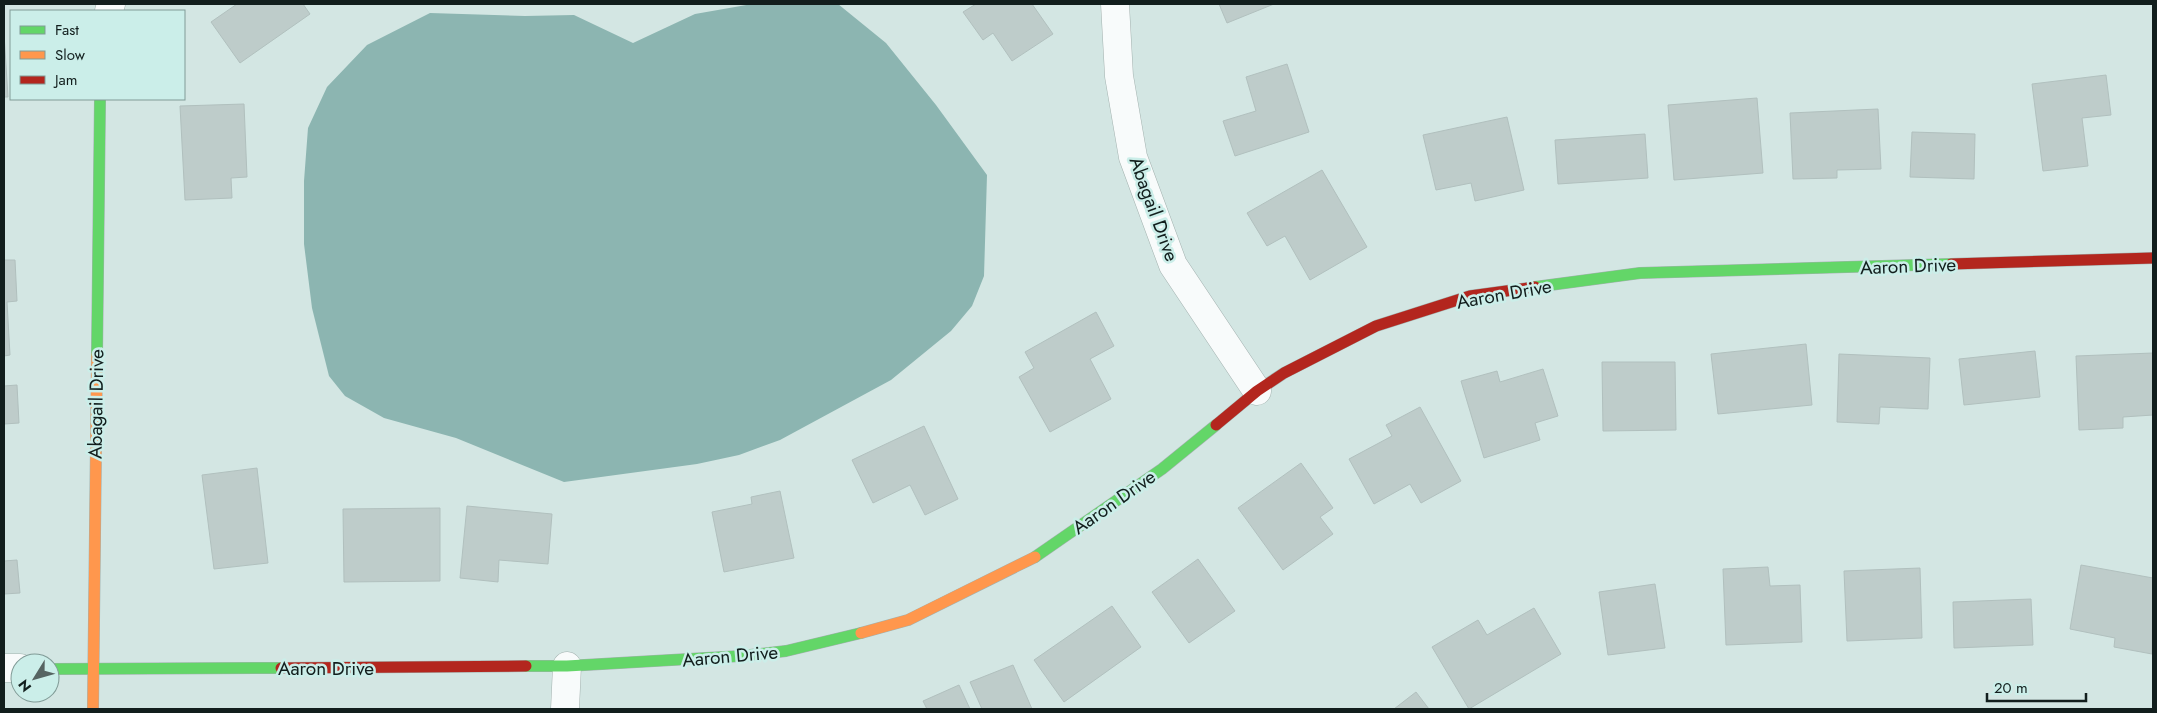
<svg xmlns="http://www.w3.org/2000/svg" width="2157" height="713" font-family="Jost,sans-serif">
  <style>
    .water { fill: #8cb5b1 }
    .building { fill: #beccca; stroke: #b1c0be }
    .lines { fill: none; stroke-linecap: round; stroke-linejoin: round }
    .street-casing { stroke: #a2b1ae; stroke-width: 29 }
    .fast-casing { stroke: #a2b1ae; stroke-width: 12 }
    .slow-casing { stroke: #a2b1ae; stroke-width: 12 }
    .jam-casing { stroke: #a2b1ae; stroke-width: 12 }
    .street { stroke: #f8fbfb; stroke-width: 28 }
    .fast { stroke: #63d668; stroke-width: 11 }
    .slow { stroke: #ff974d; stroke-width: 11 }
    .jam { stroke: #b3261e; stroke-width: 11 }
    .labels { text-anchor: middle; dominant-baseline: central; stroke-width: 5; stroke-linejoin: round; paint-order: stroke }
    .street-label { font-size: 19px; fill: #121e1d; stroke: #cbeee9 }
  </style>
  <rect width="100%" height="100%" fill="#d3e6e3"/>
  <polygon class="water" points="752,4 838,4 886,43 936,105 987,175 984,276 972,306 951,331 891,380 780,440 739,455 697,464 564,482 456,438 384,418 345,396 329,376 312,308 304,244 304,181 308,128 327,87 367,45 430,13 525,16 574,15 633,43 695,14"/>
  <g class="building">
    <polygon points="237,4 303,4 310,14 240,63 211,22"/>
    <polygon points="976,4 1032,4 1053,34 1012,61 993,33 983,40 963,12"/>
    <polygon points="1219,4 1274,4 1227,23"/>
    <polygon points="4,34 8,97 4,97"/>
    <polygon points="1287,64 1309,132 1235,156 1223,121 1256,111 1246,77"/>
    <polygon points="2106,75 2111,115 2082,118 2088,166 2043,171 2032,84"/>
    <polygon points="1757,98 1763,173 1674,180 1668,105"/>
    <polygon points="244,104 247,177 231,178 232,198 185,200 180,106"/>
    <polygon points="1878,109 1881,169 1837,170 1837,178 1793,179 1790,113"/>
    <polygon points="1507,117 1524,190 1475,201 1471,183 1436,190 1423,135"/>
    <polygon points="1912,132 1975,134 1974,179 1910,177"/>
    <polygon points="1645,134 1648,178 1558,184 1555,140"/>
    <polygon points="1322,170 1367,247 1310,280 1285,236 1267,246 1247,213"/>
    <polygon points="4,260 15,260 17,301 7,302 10,355 4,356"/>
    <polygon points="1096,312 1114,346 1090,359 1111,399 1050,432 1019,377 1034,368 1025,352"/>
    <polygon points="1806,344 1812,405 1718,414 1711,354"/>
    <polygon points="2035,351 2040,397 1964,405 1959,359"/>
    <polygon points="2153,353 2153,415 2123,417 2123,428 2079,430 2076,356"/>
    <polygon points="1839,354 1930,358 1928,409 1880,407 1879,424 1837,422"/>
    <polygon points="1602,362 1675,362 1676,430 1603,431"/>
    <polygon points="1543,369 1558,416 1535,423 1540,440 1484,458 1461,381 1497,371 1500,382"/>
    <polygon points="17,385 19,423 4,424 4,386"/>
    <polygon points="1420,407 1461,481 1421,503 1410,484 1374,504 1349,459 1392,436 1386,425"/>
    <polygon points="924,426 958,499 925,515 910,485 873,503 852,460"/>
    <polygon points="1301,463 1333,508 1320,517 1333,534 1283,570 1238,508"/>
    <polygon points="257,468 268,563 214,569 202,475"/>
    <polygon points="780,491 794,558 724,572 712,512 752,504 751,497"/>
    <polygon points="467,506 552,514 548,564 499,560 498,582 460,578"/>
    <polygon points="440,508 440,581 344,582 343,509"/>
    <polygon points="1198,559 1235,611 1189,643 1152,592"/>
    <polygon points="17,560 20,593 4,594 4,561"/>
    <polygon points="2081,565 2153,578 2152,654 2114,647 2115,638 2070,629"/>
    <polygon points="1768,567 1770,586 1800,585 1802,642 1726,645 1723,569"/>
    <polygon points="1920,568 1922,638 1847,641 1844,571"/>
    <polygon points="1655,584 1665,648 1608,655 1599,592"/>
    <polygon points="2031,599 2033,645 1954,648 1953,602"/>
    <polygon points="1112,606 1141,647 1064,702 1034,660"/>
    <polygon points="1534,608 1561,654 1469,709 1432,647 1478,620 1487,635"/>
    <polygon points="1013,665 1032,709 982,709 970,682"/>
    <polygon points="959,685 970,709 927,709 923,701"/>
    <polygon points="1416,692 1429,709 1394,709"/>
  </g>
  <g class="lines">
    <defs>
      <g id="street">
        <polyline points="1115,4 1119,76 1133,157 1173,265 1257,391"/>
        <polyline points="109,11 111,4"/>
        <polyline points="4,668 20,668"/>
        <polyline points="565,709 567,666"/>
      </g>
      <g id="fast">
        <polyline points="1535,287 1640,273 1951,264"/>
        <polyline points="97,355 100,99"/>
        <polyline points="1035,557 1162,469 1216,425"/>
        <polyline points="526,666 567,666 741,656 786,651 861,633"/>
        <polyline points="50,669 281,668"/>
      </g>
      <g id="slow">
        <polyline points="861,633 908,620 1035,557"/>
        <polyline points="93,709 97,355"/>
      </g>
      <g id="jam">
        <polyline points="1951,264 2153,258"/>
        <polyline points="1216,425 1257,391 1284,373 1376,326 1470,296 1535,287"/>
        <polyline points="281,668 526,666"/>
      </g>
    </defs>
    <use href="#street" class="street-casing"/>
    <use href="#fast" class="fast-casing"/>
    <use href="#slow" class="slow-casing"/>
    <use href="#jam" class="jam-casing"/>
    <use href="#street" class="street"/>
    <use href="#fast" class="fast"/>
    <use href="#slow" class="slow"/>
    <use href="#jam" class="jam"/>
  </g>
  <g class="labels">
    <g class="street-label">
      <text transform="translate(1154 209) rotate(70)">Abagail Drive</text>
      <text transform="translate(1908 266) rotate(-2)">Aaron Drive</text>
      <text transform="translate(1504 294) rotate(-10)">Aaron Drive</text>
      <text transform="translate(96 404) rotate(-89)">Abagail Drive</text>
      <text transform="translate(1114 502) rotate(-35)">Aaron Drive</text>
      <text transform="translate(730 656) rotate(-5)">Aaron Drive</text>
      <text x="326" y="668">Aaron Drive</text>
    </g>
  </g>
  <rect width="2157" height="713" fill="none" stroke="#121e1d" stroke-width="10"/>
  <rect x="10" y="10" width="175" height="90" fill="#cbeee9" stroke="#819b97"/>
  <rect x="20" y="26" width="25" height="8" fill="#63d668" stroke="#819b97"/>
  <text x="55" y="35" font-size="15" fill="#121e1d">Fast</text>
  <rect x="20" y="51" width="25" height="8" fill="#ff974d" stroke="#819b97"/>
  <text x="55" y="60" font-size="15" fill="#121e1d">Slow</text>
  <rect x="20" y="76" width="25" height="8" fill="#b3261e" stroke="#819b97"/>
  <text x="55" y="85" font-size="15" fill="#121e1d">Jam</text>
  <g transform="translate(35 678) rotate(233)"><circle r="24" fill="#cbeee9" stroke="#819b97"/>
  <path d="M0-4L9 19L0 12L-9 19Z" fill="#566462"/>
  <text y="-8" font-size="14" font-weight="bold" text-anchor="middle" fill="#121e1d">N</text>
  </g>
  <path d="M1987 693v8h99v-8" fill="none" stroke="#121e1d" stroke-width="2.5"/>
  <text x="1994" y="693" font-size="15" fill="#121e1d" stroke="#cbeee9" stroke-width="4" paint-order="stroke">20 m</text>
</svg>
